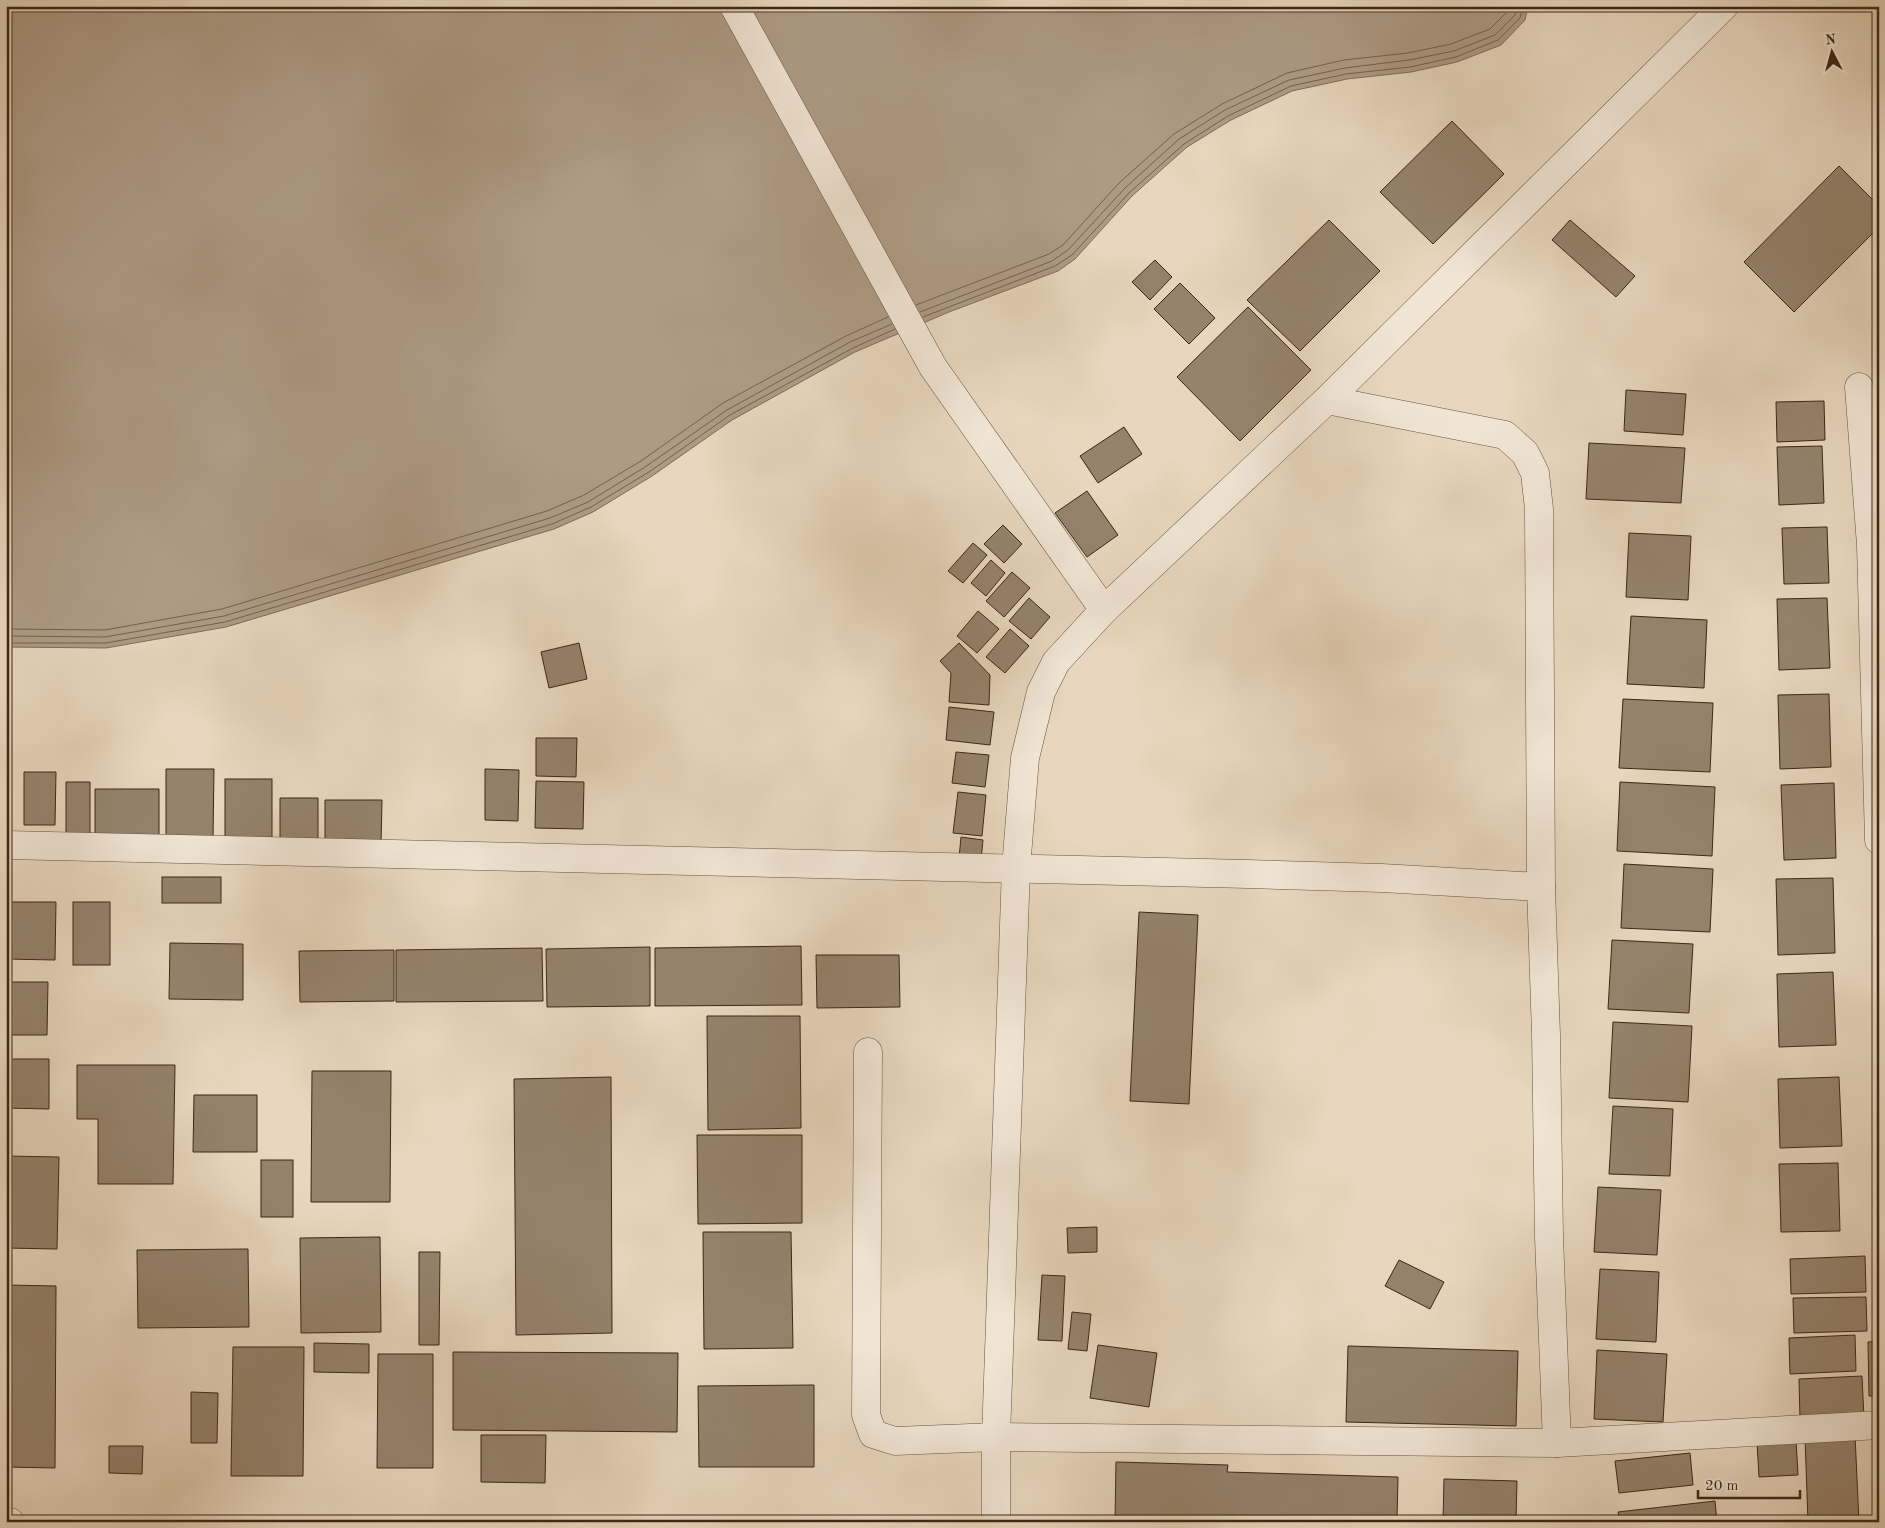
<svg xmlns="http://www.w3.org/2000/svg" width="1885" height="1528" font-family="'Old Standard TT',serif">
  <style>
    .water { fill: #ad9b85; stroke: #7f6d58 }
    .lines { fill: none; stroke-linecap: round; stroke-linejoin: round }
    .shore { stroke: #74614d; stroke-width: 1 }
    .building { fill: #95836d; stroke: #3b2715 }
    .minor-casing { stroke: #66533f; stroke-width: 29 }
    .minor { stroke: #f0e5d5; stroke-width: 28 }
  </style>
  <rect width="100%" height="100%" fill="#e8d7be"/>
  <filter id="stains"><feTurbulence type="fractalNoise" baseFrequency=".004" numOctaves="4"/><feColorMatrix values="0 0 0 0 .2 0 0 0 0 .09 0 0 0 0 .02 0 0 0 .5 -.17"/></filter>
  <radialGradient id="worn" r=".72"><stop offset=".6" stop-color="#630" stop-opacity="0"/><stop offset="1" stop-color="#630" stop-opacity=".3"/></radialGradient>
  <polygon class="water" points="6,6 1528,6 1525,20 1501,45 1457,62 1411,72 1347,79 1292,91 1231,120 1187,147 1132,196 1075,259 1058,271 949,312 855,352 732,420 652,476 593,512 554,529 226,627 106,648 6,647"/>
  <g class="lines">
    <g class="shore">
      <polyline points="916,305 1049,254 1063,245 1119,183 1174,134 1222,104 1287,73 1344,60 1408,53 1451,44 1490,29 1508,11 1509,6"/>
      <polyline points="920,312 1052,261 1068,250 1125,188 1179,139 1225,110 1289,80 1345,68 1409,60 1454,51 1495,35 1515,15 1517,6"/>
      <polyline points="923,317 1055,266 1072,255 1129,193 1184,144 1228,116 1291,86 1346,74 1410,67 1456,57 1498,40 1520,18 1523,6"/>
      <polyline points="6,629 105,630 222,609 547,511 584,495 641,461 723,403 846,336 888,317"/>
      <polyline points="6,636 105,637 224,616 550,518 588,502 645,467 727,410 850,342 892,324"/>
      <polyline points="6,643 106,643 225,622 552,524 591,507 649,472 730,415 853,348 895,329"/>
    </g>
  </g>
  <g class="building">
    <polygon points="1452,121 1504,174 1433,244 1380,192"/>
    <polygon points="1839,166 1879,206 1879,227 1794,312 1744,262"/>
    <polygon points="1329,220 1380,271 1300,351 1247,300"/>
    <polygon points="1570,220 1635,276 1616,297 1552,240"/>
    <polygon points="1155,260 1172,277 1150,300 1132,282"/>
    <polygon points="1180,283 1215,318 1189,344 1154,309"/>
    <polygon points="1248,307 1311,370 1240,441 1177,377"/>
    <polygon points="1626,390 1686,394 1683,435 1624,431"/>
    <polygon points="1824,401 1825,440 1777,442 1776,402"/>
    <polygon points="1124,427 1142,454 1098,483 1080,456"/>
    <polygon points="1589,443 1685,448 1681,503 1586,499"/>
    <polygon points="1822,446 1824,503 1779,505 1777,447"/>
    <polygon points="1087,491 1118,535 1087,557 1055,513"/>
    <polygon points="1003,525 1022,544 1004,563 984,544"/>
    <polygon points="1827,527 1829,583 1784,584 1782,528"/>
    <polygon points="1629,533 1691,536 1688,600 1626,597"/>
    <polygon points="973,543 987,555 963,583 948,571"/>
    <polygon points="991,560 1005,573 986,596 971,583"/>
    <polygon points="1012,572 1030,588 1004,617 986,601"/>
    <polygon points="1029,598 1050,617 1031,639 1009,621"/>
    <polygon points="1827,598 1830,668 1779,670 1777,599"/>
    <polygon points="978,611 999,629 977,653 957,636"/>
    <polygon points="1631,616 1707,620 1704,688 1627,684"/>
    <polygon points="1010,629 1029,646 1005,673 986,657"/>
    <polygon points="579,643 587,679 549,688 541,652"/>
    <polygon points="959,643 990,675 989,705 949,702 951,673 940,661"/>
    <polygon points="1829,694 1831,767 1780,769 1778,695"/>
    <polygon points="1623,699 1713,703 1710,772 1619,768"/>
    <polygon points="949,707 994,712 990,745 946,740"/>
    <polygon points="536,738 577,738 576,777 536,776"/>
    <polygon points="956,752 989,755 985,787 952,783"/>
    <polygon points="166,769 214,769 213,838 166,837"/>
    <polygon points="485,769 519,770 518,821 485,820"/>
    <polygon points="24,772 56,772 55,825 24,825"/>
    <rect x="225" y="779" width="47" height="64"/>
    <polygon points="536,781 584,782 583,829 535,828"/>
    <polygon points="66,782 90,782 90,836 66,835"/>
    <polygon points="1620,782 1715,787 1712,856 1617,851"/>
    <polygon points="1834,783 1836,858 1784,860 1781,785"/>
    <polygon points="95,789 159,789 159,842 95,841"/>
    <polygon points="958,792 986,795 982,836 953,833"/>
    <polygon points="280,798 318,798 318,841 280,842"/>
    <polygon points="325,800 382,800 381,845 325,846"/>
    <polygon points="961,837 983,840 981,860 959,858"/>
    <polygon points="1624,864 1713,869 1710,932 1621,928"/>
    <rect x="162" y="877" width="59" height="26"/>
    <polygon points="1833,878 1835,953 1778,955 1776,879"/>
    <polygon points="6,902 56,902 55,960 6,959"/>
    <rect x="73" y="902" width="37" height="63"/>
    <polygon points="1139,912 1198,915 1189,1104 1130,1101"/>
    <polygon points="1612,940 1693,944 1689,1013 1608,1009"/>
    <polygon points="170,943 243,944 243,1000 169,999"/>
    <polygon points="801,946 802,1005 655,1006 655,948"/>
    <polygon points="650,947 650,1006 547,1007 546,949"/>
    <polygon points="542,948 543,1001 396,1002 396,950"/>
    <polygon points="394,950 394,1001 300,1002 299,951"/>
    <polygon points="816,955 899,955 900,1007 817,1008"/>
    <polygon points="1833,972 1836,1045 1779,1047 1777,974"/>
    <polygon points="6,982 48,982 47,1035 6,1035"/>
    <polygon points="707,1016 800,1016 801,1128 708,1130"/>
    <polygon points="1613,1022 1692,1026 1688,1102 1609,1098"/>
    <polygon points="6,1059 49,1059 49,1109 6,1108"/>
    <polygon points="77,1065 175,1065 173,1184 98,1184 98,1119 77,1119"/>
    <polygon points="312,1071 391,1071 390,1202 311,1202"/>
    <polygon points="611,1077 612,1333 516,1335 514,1079"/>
    <polygon points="1839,1077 1842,1146 1780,1148 1778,1079"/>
    <polygon points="194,1095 257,1095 257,1152 193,1152"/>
    <polygon points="1613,1106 1673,1109 1670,1176 1609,1174"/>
    <polygon points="697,1135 802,1135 802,1223 698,1224"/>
    <polygon points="6,1156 59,1157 57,1249 6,1248"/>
    <rect x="261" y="1160" width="32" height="57"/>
    <polygon points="1838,1163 1840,1231 1781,1232 1779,1164"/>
    <polygon points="1598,1187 1661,1190 1657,1255 1594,1252"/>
    <polygon points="1097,1227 1097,1252 1068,1253 1067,1228"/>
    <polygon points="703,1232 791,1232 793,1348 704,1349"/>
    <polygon points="380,1237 381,1332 301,1333 300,1238"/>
    <polygon points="248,1249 249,1327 138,1328 137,1250"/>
    <polygon points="419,1252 440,1252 439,1345 419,1345"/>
    <polygon points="1865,1256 1866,1292 1791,1294 1790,1259"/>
    <polygon points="1399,1260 1444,1282 1430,1309 1385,1286"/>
    <polygon points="1600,1269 1659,1272 1656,1342 1596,1339"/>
    <polygon points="1042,1275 1065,1276 1062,1341 1038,1340"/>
    <polygon points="6,1285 56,1286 55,1468 6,1467"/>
    <polygon points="1866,1297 1867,1331 1794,1333 1793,1298"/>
    <polygon points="1072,1312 1091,1314 1087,1351 1068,1349"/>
    <polygon points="1855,1335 1856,1371 1790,1374 1789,1338"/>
    <polygon points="1879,1341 1879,1396 1869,1396 1868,1342"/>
    <polygon points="314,1343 369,1344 369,1373 314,1372"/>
    <polygon points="1098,1345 1157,1353 1149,1407 1090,1398"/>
    <polygon points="1348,1346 1518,1351 1516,1426 1346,1422"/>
    <polygon points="233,1347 304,1347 303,1476 231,1476"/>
    <polygon points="1597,1350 1667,1354 1663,1422 1594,1419"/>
    <polygon points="453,1352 678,1353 677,1432 453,1430"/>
    <polygon points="378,1354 433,1354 433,1468 377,1468"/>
    <polygon points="1862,1376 1864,1418 1800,1419 1799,1379"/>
    <polygon points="814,1385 814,1467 699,1467 698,1386"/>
    <polygon points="191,1392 218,1393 217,1443 191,1443"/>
    <polygon points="481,1435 546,1435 545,1483 481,1482"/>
    <polygon points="1855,1435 1859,1522 1808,1522 1805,1437"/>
    <polygon points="1796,1440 1798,1475 1759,1477 1757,1442"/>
    <polygon points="109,1446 143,1446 142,1474 109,1473"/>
    <polygon points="1690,1453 1693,1485 1619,1493 1615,1461"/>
    <polygon points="1116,1462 1228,1465 1227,1472 1398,1477 1397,1519 1401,1519 1401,1522 1226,1518 1226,1522 1115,1522"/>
    <polygon points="1444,1479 1517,1481 1516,1522 1443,1522"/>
    <polygon points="1715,1501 1717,1522 1620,1522 1618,1512"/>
  </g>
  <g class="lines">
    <defs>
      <g id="minor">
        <polyline points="734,6 933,367 1104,610"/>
        <polyline points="1859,387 1871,545 1879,840"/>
        <polyline points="1327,400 1505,435 1525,453 1535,473 1539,509 1541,887 1546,1035 1549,1237 1557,1443"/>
        <polyline points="6,845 1248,874 1382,878 1541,887"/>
        <polyline points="868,1052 866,1415 873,1434 895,1441 996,1437 1557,1443 1879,1425"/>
        <polyline points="6,1522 10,1522"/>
        <polyline points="996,1522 996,1437 1016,868 1025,758 1041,692 1056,662 1104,610 1327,400 1724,6"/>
      </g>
    </defs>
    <use href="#minor" class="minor-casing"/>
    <use href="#minor" class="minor"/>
  </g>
  <rect width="1885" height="1528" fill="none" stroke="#e8d7be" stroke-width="25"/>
  <rect x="8" y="8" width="1870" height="1513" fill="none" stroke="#3b2715" stroke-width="2.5"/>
  <rect x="12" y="12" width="1860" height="1503" fill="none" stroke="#3b2715"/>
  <g transform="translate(1832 52) rotate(354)" stroke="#f0e5d5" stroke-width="4" paint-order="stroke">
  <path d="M0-4L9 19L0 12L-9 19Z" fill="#3b2715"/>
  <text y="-8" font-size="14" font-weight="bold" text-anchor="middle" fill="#3b2715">N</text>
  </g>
  <path d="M1698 1490v8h102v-8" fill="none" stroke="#3b2715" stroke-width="2.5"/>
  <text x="1705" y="1490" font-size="15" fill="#3b2715" stroke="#f0e5d5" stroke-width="4" paint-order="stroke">20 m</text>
  <rect width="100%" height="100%" filter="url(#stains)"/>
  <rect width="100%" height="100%" fill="url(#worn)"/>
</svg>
